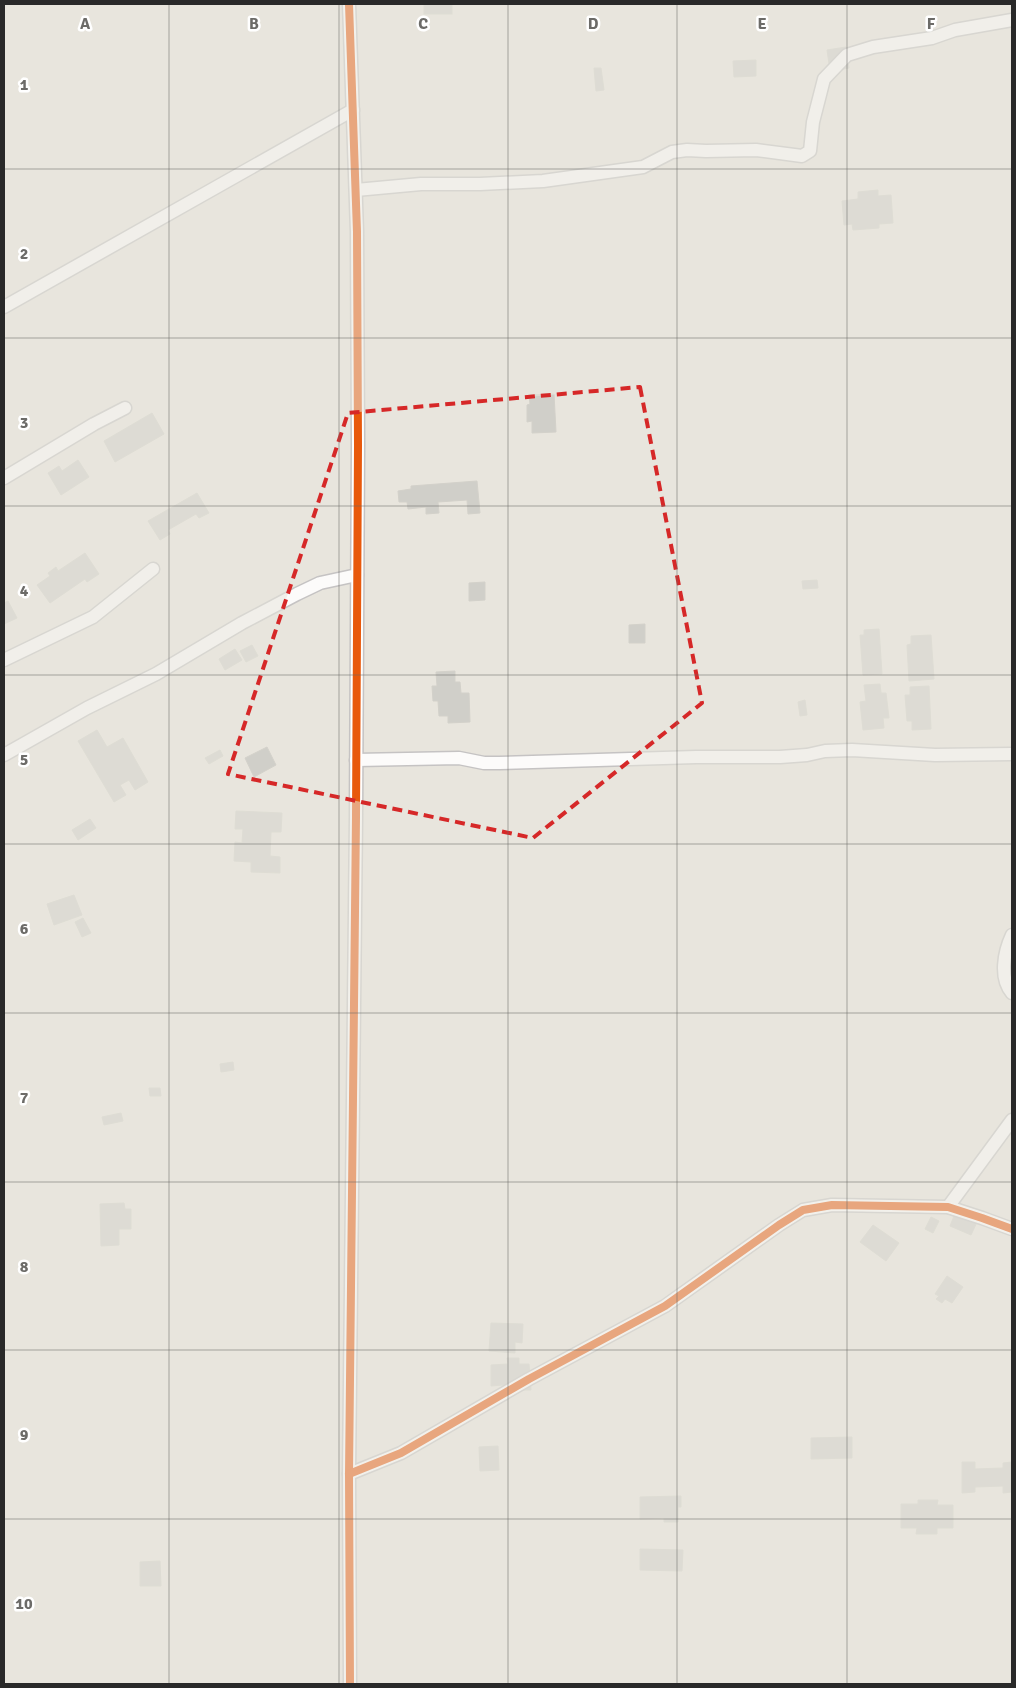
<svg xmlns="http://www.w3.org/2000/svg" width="1016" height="1688" font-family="Signika,sans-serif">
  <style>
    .building { fill: #d0cfc9; stroke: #d3d1ca }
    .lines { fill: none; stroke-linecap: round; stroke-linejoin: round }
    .street-casing { stroke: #c5c3c3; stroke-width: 15 }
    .street { stroke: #fcfbfa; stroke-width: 12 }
    .cycleway-casing { stroke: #fff; stroke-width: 11 }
    .cycleway { stroke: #e8590c; stroke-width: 8 }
    .marked { fill: none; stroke: #d62828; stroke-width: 4; stroke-dasharray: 10 6; stroke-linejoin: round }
    .grid { fill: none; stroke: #6c6b68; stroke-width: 1; stroke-opacity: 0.55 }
    .grid-label { font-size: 16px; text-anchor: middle; font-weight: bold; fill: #6c6b68; stroke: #fff; stroke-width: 5; stroke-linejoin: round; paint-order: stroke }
  </style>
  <rect width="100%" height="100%" fill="#e8e5dd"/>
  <g class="building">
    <rect x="424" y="4" width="28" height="10"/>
    <polygon points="846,47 849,68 830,71 827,50"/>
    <polygon points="756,60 756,76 734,77 733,61"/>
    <polygon points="594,68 601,68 604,90 596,91"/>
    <polygon points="878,190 878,196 891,195 893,223 879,224 879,228 853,230 852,224 844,225 842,201 858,199 858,192"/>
    <polygon points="554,394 556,432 532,433 532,421 527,422 527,405 530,404 529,395"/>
    <polygon points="152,413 164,434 115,462 104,441"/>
    <polygon points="78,460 89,477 61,495 48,473 59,466 62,471"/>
    <polygon points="477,481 480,513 468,514 467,500 438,502 439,513 426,514 426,507 408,509 407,502 399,502 398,491 411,489 411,486"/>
    <polygon points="197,493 209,513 199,518 196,514 168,530 170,534 160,540 148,521"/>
    <polygon points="85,553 99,574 87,582 85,579 50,603 37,585 50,576 48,573 56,567 58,571"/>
    <polygon points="817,580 818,588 803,589 802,581"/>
    <polygon points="485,582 485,600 469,601 469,583"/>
    <polygon points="8,601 17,618 4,624 4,603"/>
    <polygon points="645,624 645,643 629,643 629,625"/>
    <polygon points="879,629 882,674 863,675 860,635 864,635 864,630"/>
    <polygon points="931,635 934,679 909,681 907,645 911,644 911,636"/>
    <polygon points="252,645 258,656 246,662 240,651"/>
    <polygon points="235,649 242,660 225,670 219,659"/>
    <polygon points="455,671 455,682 460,682 461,693 469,693 470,722 448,723 448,716 439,716 438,701 433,701 432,686 437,686 436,672"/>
    <polygon points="880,684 881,693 886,693 889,718 883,718 884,728 863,730 860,702 866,701 864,685"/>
    <polygon points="929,686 931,729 912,730 912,721 907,721 905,695 910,695 910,687"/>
    <polygon points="805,700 807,715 800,716 798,702"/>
    <polygon points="97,730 107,747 123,738 148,782 135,790 129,780 120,785 126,795 114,802 78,741"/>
    <polygon points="267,747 276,765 254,777 245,758"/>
    <polygon points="220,750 223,756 209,764 205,758"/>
    <polygon points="236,811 282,813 281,832 271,832 270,856 280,857 280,873 251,872 251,862 234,861 235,842 242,843 243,829 235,829"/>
    <polygon points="90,819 96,828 78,840 72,830"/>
    <polygon points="74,895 82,915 54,925 47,904"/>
    <polygon points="83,918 91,933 82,937 75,922"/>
    <polygon points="233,1062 234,1070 221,1072 220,1064"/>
    <polygon points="149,1088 160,1088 161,1096 150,1096"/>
    <polygon points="121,1113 123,1121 104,1125 102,1117"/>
    <polygon points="124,1203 125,1209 131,1209 131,1229 119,1229 119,1245 101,1246 100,1204"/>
    <polygon points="956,1211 978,1220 971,1235 950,1226"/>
    <polygon points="931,1217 939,1221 933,1233 925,1229"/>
    <polygon points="873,1225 899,1243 886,1261 860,1242"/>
    <polygon points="947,1276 963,1287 952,1303 945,1299 942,1303 936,1299 939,1296 935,1294"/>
    <polygon points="491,1323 523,1324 522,1343 515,1342 515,1353 489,1351"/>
    <polygon points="507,1358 519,1358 519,1364 529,1364 531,1390 515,1390 515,1384 491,1386 491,1365 508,1364"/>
    <polygon points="852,1437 852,1458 811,1459 811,1438"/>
    <polygon points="498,1446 499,1470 480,1471 479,1447"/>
    <polygon points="962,1462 975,1462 975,1469 1003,1468 1003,1463 1012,1462 1012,1492 1003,1493 1003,1486 975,1487 975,1492 962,1493"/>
    <polygon points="681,1496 681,1507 678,1507 678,1522 664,1522 664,1518 640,1519 640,1497"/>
    <polygon points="918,1500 938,1500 937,1505 953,1505 953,1528 937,1528 937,1534 916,1534 917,1528 901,1528 901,1504 918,1504"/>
    <polygon points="640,1549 683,1550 682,1571 640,1570"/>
    <polygon points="160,1561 161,1586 140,1586 140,1562"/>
  </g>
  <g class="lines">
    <defs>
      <g id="street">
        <polyline points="349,4 357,232 358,445 356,817 349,1474 350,1684"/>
        <polyline points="356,190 421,184 480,184 543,181 643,167 672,152 687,150 706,151 756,150 802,156 810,151 813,122 824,79 847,55 873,47 932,38 955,30 1012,20"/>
        <polyline points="4,307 353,110"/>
        <polyline points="4,478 94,424 125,408"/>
        <polyline points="4,660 93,617 153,569"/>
        <polyline points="4,755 87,708 156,674 242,623 297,594 320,583 357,575"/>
        <polyline points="356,760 459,758 484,763 499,763 696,757 780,757 807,755 825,751 852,750 935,755 1012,754"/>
        <path d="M1012 935C1004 952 999 978 1012 993"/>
        <polyline points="948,1207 1012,1120"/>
        <polyline points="349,1474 401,1453 529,1379 665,1306 779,1225 803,1210 832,1205 948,1207 982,1218 1012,1229"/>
      </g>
    </defs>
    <use href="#street" class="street-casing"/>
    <use href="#street" class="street"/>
    <defs>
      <g id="cycleway">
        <polyline points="349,4 357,232 358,445 356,817 349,1474 350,1684"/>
        <polyline points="349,1474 401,1453 529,1379 665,1306 779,1225 803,1210 832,1205 948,1207 982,1218 1012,1229"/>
      </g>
    </defs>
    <use href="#cycleway" class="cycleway-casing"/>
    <use href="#cycleway" class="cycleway"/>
  </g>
  <path d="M0 0H1016V1688H0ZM640 387 702 703 533 838 228 774 348 413Z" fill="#e8e5dd" fill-opacity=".55" fill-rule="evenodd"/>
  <path class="marked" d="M640 387 702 703 533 838 228 774 348 413Z"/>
  <path class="grid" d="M169 4V1684M339 4V1684M508 4V1684M677 4V1684M847 4V1684M4 169H1012M4 338H1012M4 506H1012M4 675H1012M4 844H1012M4 1013H1012M4 1182H1012M4 1350H1012M4 1519H1012"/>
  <g class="grid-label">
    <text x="85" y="29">A</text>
    <text x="254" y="29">B</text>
    <text x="423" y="29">C</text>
    <text x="593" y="29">D</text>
    <text x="762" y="29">E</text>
    <text x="931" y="29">F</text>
    <text x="24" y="90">1</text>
    <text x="24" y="259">2</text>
    <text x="24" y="428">3</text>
    <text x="24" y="596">4</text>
    <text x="24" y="765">5</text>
    <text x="24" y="934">6</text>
    <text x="24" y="1103">7</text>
    <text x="24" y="1272">8</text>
    <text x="24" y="1440">9</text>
    <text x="24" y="1609">10</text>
  </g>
  <rect width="1016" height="1688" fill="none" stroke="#292929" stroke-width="10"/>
</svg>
